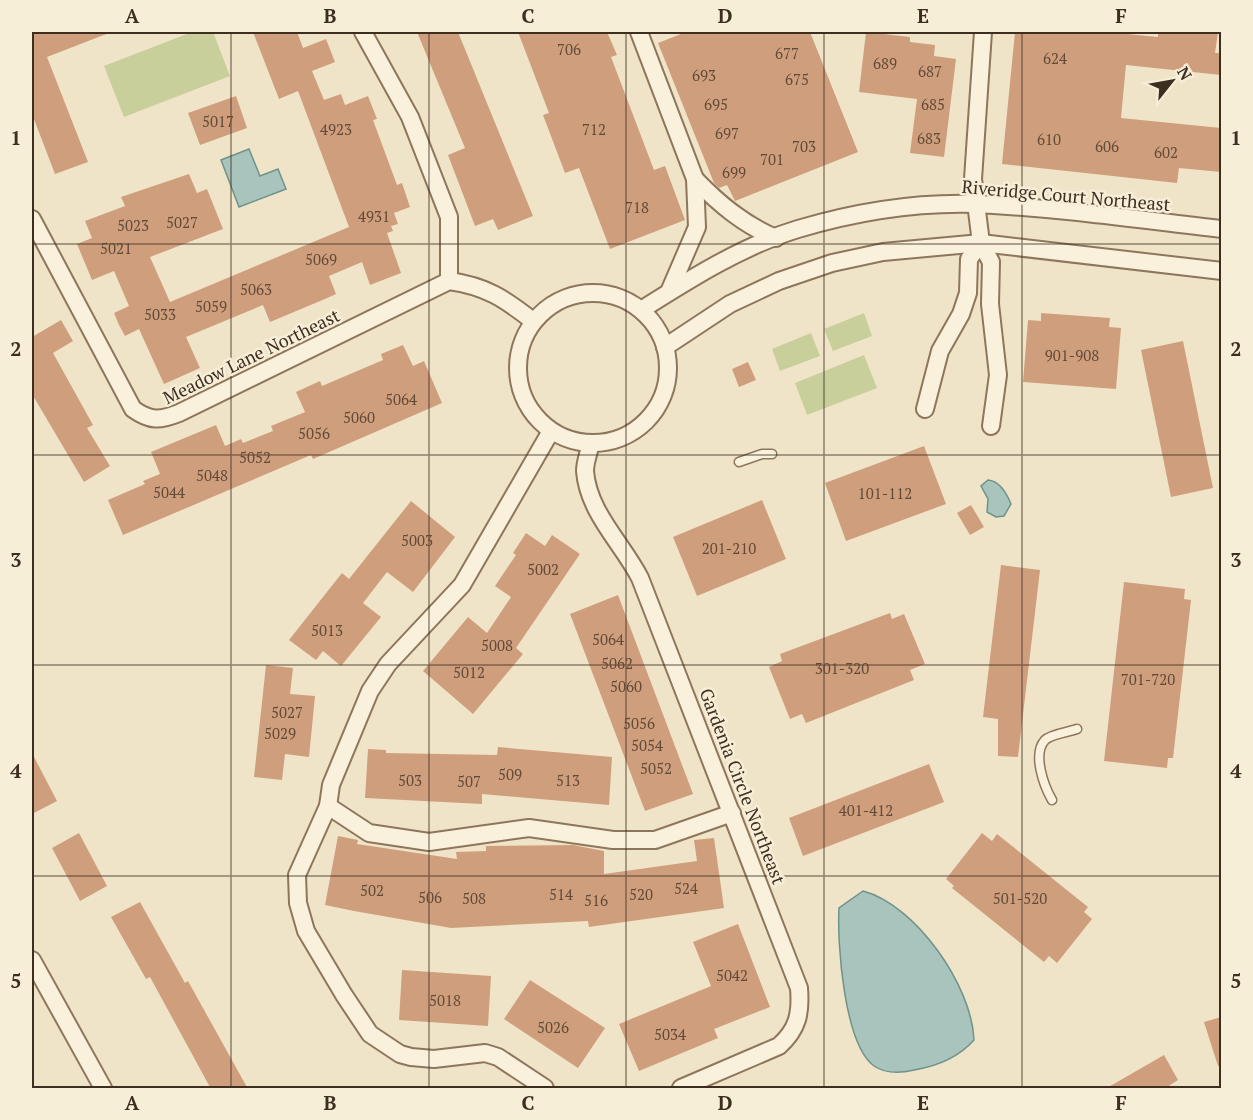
<svg xmlns="http://www.w3.org/2000/svg" width="1253" height="1120" font-family="'PT Serif',serif">
  <style>
    .green { fill: #c9cf9b }
    .water { fill: #a9c4bc; stroke: #6f938a; stroke-width: 1.5 }
    .building { fill: #cf9f7d }
    .lines { fill: none; stroke-linecap: round; stroke-linejoin: round }
    .service-casing { stroke: #8d765c; stroke-width: 11 }
    .minor-casing { stroke: #8d765c; stroke-width: 20 }
    .service { stroke: #faf1dc; stroke-width: 8 }
    .minor { stroke: #faf1dc; stroke-width: 16 }
    .grid { fill: none; stroke: #3d2e20; stroke-width: 1.5; stroke-opacity: 0.55 }
    .labels { text-anchor: middle; dominant-baseline: central; stroke-width: 5; stroke-linejoin: round; paint-order: stroke }
    .number-label { font-size: 15px; fill: #624a37 }
    .street-label { font-size: 18px; fill: #3d2e20; stroke: #f7eed8 }
    .neatline { fill: none; stroke: #3d2e20; stroke-width: 2 }
    .grid-label { font-size: 20px; text-anchor: middle; font-weight: bold; fill: #3d2e20 }
  </style>
  <rect width="100%" height="100%" fill="#f0e4c8"/>
  <g class="green">
    <polygon points="192,32 213,32 230,76 124,117 104,66"/>
    <polygon points="864,313 872,336 833,351 824,329"/>
    <polygon points="811,333 820,356 780,371 772,349"/>
    <polygon points="864,355 877,388 807,415 795,383"/>
  </g>
  <g class="water">
    <polygon points="249,149 260,176 278,169 286,189 239,207 221,160"/>
    <path d="M988 480C1000 481 1007 494 1011 504L1004 516 996 517 987 512 988 499 981 486Z"/>
    <path d="M863 891C916 905 972 986 974 1040 959 1057 938 1066 914 1070 902 1073 886 1074 874 1066 844 1044 837 943 839 908Z"/>
  </g>
  <g class="building">
    <polygon points="32,32 109,33 47,57 88,162 55,174 32,114"/>
    <polygon points="253,32 297,32 303,48 326,39 335,62 312,71 324,100 341,94 345,105 368,96 377,119 373,120 397,185 402,183 410,207 394,213 398,224 391,226 393,231 387,233 401,273 370,285 362,262 329,276 336,294 325,299 270,322 263,305 186,337 200,368 164,384 139,329 125,336 119,325 114,313 129,306 114,271 92,280 77,244 92,238 85,221 125,206 121,197 189,174 197,193 207,189 223,229 150,257 170,302 349,227 298,91 279,99"/>
    <polygon points="417,32 458,32 533,216 498,230 493,219 475,226 448,155 465,148"/>
    <polygon points="518,32 607,32 617,55 611,57 654,170 665,166 685,220 610,249 579,168 565,173 543,115 549,113"/>
    <polygon points="686,32 810,32 858,152 735,201 727,185 719,188 714,183 658,43"/>
    <polygon points="866,32 910,37 910,42 935,45 934,56 956,59 944,157 910,153 917,99 859,92"/>
    <polygon points="1015,32 1107,32 1158,37 1158,32 1218,32 1215,53 1221,53 1221,75 1126,65 1121,118 1221,128 1221,172 1179,168 1177,183 1002,164"/>
    <polygon points="236,96 247,128 200,145 188,113"/>
    <polygon points="1041,313 1110,318 1109,327 1121,328 1116,389 1023,382 1028,320 1041,321"/>
    <polygon points="61,320 73,341 53,353 93,425 87,428 110,466 84,482 32,394 32,337"/>
    <polygon points="1183,341 1213,488 1171,497 1141,350"/>
    <polygon points="403,345 413,366 424,361 442,403 313,459 311,455 123,535 108,500 145,484 143,481 160,474 151,452 216,425 225,446 241,439 243,443 273,431 271,426 305,412 296,392 320,381 322,386 383,360 381,354"/>
    <polygon points="748,362 756,380 739,387 732,369"/>
    <polygon points="924,446 946,504 846,541 825,483"/>
    <polygon points="762,500 786,559 697,596 673,537"/>
    <polygon points="411,501 455,537 413,592 387,572 363,603 381,617 341,666 323,651 316,660 289,640 342,573 349,579"/>
    <polygon points="971,505 984,527 970,535 957,513"/>
    <polygon points="526,533 545,546 552,535 580,554 516,648 523,654 473,714 423,671 468,617 487,633 511,597 495,586 516,555 513,553"/>
    <polygon points="1001,565 1040,570 1018,757 998,756 998,719 983,717"/>
    <polygon points="1124,582 1185,589 1184,599 1191,600 1173,758 1168,758 1167,768 1104,761"/>
    <polygon points="618,595 693,794 645,811 570,614"/>
    <polygon points="890,613 892,619 904,614 925,664 910,670 914,680 806,723 802,714 790,719 769,667 782,661 780,654"/>
    <polygon points="266,665 293,668 290,694 315,696 309,757 285,754 282,780 254,777"/>
    <polygon points="498,747 612,757 609,805 482,794 482,804 365,798 368,749 386,750 386,753 497,755"/>
    <polygon points="32,753 57,801 32,814"/>
    <polygon points="929,764 944,802 803,856 789,818"/>
    <polygon points="79,833 107,886 80,901 52,848"/>
    <polygon points="982,833 992,841 997,834 1088,907 1084,912 1092,919 1057,963 1049,956 1044,962 952,888 954,886 946,879"/>
    <polygon points="338,836 358,840 357,844 457,859 456,852 486,851 486,846 573,845 604,851 604,874 697,861 694,840 714,838 724,908 589,927 588,921 451,928 354,911 325,905"/>
    <polygon points="140,902 185,983 188,981 248,1089 211,1089 150,977 146,979 111,917"/>
    <polygon points="738,924 770,1007 714,1029 718,1038 639,1071 619,1024 711,986 693,942"/>
    <polygon points="402,970 491,976 488,1026 399,1020"/>
    <polygon points="530,980 605,1028 578,1068 504,1019"/>
    <polygon points="1221,1017 1221,1066 1218,1066 1204,1022"/>
    <polygon points="1164,1055 1178,1080 1164,1089 1105,1089"/>
  </g>
  <g class="lines">
    <defs>
      <g id="service">
        <polyline points="739,462 762,454 772,454"/>
        <path d="M1052 800C1044 786 1032 754 1045 740 1051 734 1069 732 1077 729"/>
      </g>
      <g id="minor">
        <polyline points="363,32 410,117 449,217 449,281"/>
        <polyline points="639,32 695,179 697,227 669,292"/>
        <polyline points="983,32 973,179 981,243 991,262 990,304 998,375 991,426"/>
        <path d="M695 179C719 204 744 225 776 238"/>
        <path d="M32 219 133 409C150 421 159 421 179 413L449 281C486 286 505 299 533 321"/>
        <circle cx="593" cy="368" r="75"/>
        <path d="M641 310C690 279 742 246 798 229 855 212 918 202 977 204 1059 208 1141 220 1222 229"/>
        <polyline points="665,347 730,304 779,281 832,263 883,252 981,243 1222,271"/>
        <polyline points="925,409 940,351 961,314 968,293 969,259 981,243"/>
        <path d="M591 443C589 452 585 462 585 471 588 512 622 543 640 578L799 988C801 1013 798 1029 779 1046L681 1088"/>
        <polyline points="328,806 369,833 429,842 529,828 613,840 655,840 732,813"/>
        <polyline points="32,960 103,1088"/>
        <polyline points="545,1088 498,1057 485,1053 434,1059 411,1057 400,1054 370,1034 344,995 306,931 298,903 297,875 328,806 331,785 370,691 388,664 462,585 551,431"/>
      </g>
    </defs>
    <use href="#service" class="service-casing"/>
    <use href="#minor" class="minor-casing"/>
    <use href="#service" class="service"/>
    <use href="#minor" class="minor"/>
  </g>
  <path class="grid" d="M231 32V1088M429 32V1088M626 32V1088M824 32V1088M1022 32V1088M32 244H1222M32 455H1222M32 665H1222M32 876H1222"/>
  <g class="labels">
    <g class="number-label">
      <text x="569" y="49">706</text>
      <text x="787" y="53">677</text>
      <text x="1055" y="58">624</text>
      <text x="885" y="63">689</text>
      <text x="930" y="71">687</text>
      <text x="704" y="75">693</text>
      <text x="797" y="79">675</text>
      <text x="716" y="104">695</text>
      <text x="933" y="104">685</text>
      <text x="218" y="121">5017</text>
      <text x="336" y="129">4923</text>
      <text x="594" y="129">712</text>
      <text x="727" y="133">697</text>
      <text x="929" y="138">683</text>
      <text x="1049" y="139">610</text>
      <text x="804" y="146">703</text>
      <text x="1107" y="146">606</text>
      <text x="1166" y="152">602</text>
      <text x="772" y="159">701</text>
      <text x="734" y="172">699</text>
      <text x="637" y="207">718</text>
      <text x="374" y="216">4931</text>
      <text x="182" y="222">5027</text>
      <text x="133" y="225">5023</text>
      <text x="116" y="248">5021</text>
      <text x="321" y="259">5069</text>
      <text x="256" y="289">5063</text>
      <text x="211" y="306">5059</text>
      <text x="160" y="314">5033</text>
      <text x="1072" y="355">901-908</text>
      <text x="401" y="399">5064</text>
      <text x="359" y="417">5060</text>
      <text x="314" y="433">5056</text>
      <text x="255" y="457">5052</text>
      <text x="212" y="475">5048</text>
      <text x="169" y="492">5044</text>
      <text x="885" y="493">101-112</text>
      <text x="417" y="540">5003</text>
      <text x="729" y="548">201-210</text>
      <text x="543" y="569">5002</text>
      <text x="327" y="630">5013</text>
      <text x="608" y="639">5064</text>
      <text x="497" y="645">5008</text>
      <text x="617" y="663">5062</text>
      <text x="842" y="668">301-320</text>
      <text x="469" y="672">5012</text>
      <text x="1148" y="679">701-720</text>
      <text x="626" y="686">5060</text>
      <text x="287" y="712">5027</text>
      <text x="639" y="723">5056</text>
      <text x="280" y="733">5029</text>
      <text x="647" y="745">5054</text>
      <text x="656" y="768">5052</text>
      <text x="510" y="774">509</text>
      <text x="410" y="780">503</text>
      <text x="568" y="780">513</text>
      <text x="469" y="781">507</text>
      <text x="866" y="810">401-412</text>
      <text x="686" y="888">524</text>
      <text x="372" y="890">502</text>
      <text x="561" y="894">514</text>
      <text x="641" y="894">520</text>
      <text x="430" y="897">506</text>
      <text x="474" y="898">508</text>
      <text x="1020" y="898">501-520</text>
      <text x="596" y="900">516</text>
      <text x="732" y="975">5042</text>
      <text x="445" y="1000">5018</text>
      <text x="553" y="1027">5026</text>
      <text x="670" y="1034">5034</text>
    </g>
    <g class="street-label">
      <text transform="translate(1066 195) rotate(5)">Riveridge Court Northeast</text>
      <text transform="translate(251 356) rotate(-26)">Meadow Lane Northeast</text>
      <text transform="translate(743 786) rotate(69)">Gardenia Circle Northeast</text>
    </g>
  </g>
  <rect width="1253" height="1120" fill="none" stroke="#f7eed8" stroke-width="66"/>
  <g transform="translate(1172 81) rotate(59)" stroke="#f7eed8" stroke-width="4.5" paint-order="stroke">
  <path d="M0-4.5L10 22L0 15L-10 22Z" fill="#3d2e20"/>
  <text y="-9" font-size="16" font-weight="bold" text-anchor="middle" fill="#3d2e20">N</text>
  </g>
  <rect x="33" y="33" width="1187" height="1054" class="neatline"/>
  <g class="grid-label">
    <text x="132" y="23">A</text>
    <text x="330" y="23">B</text>
    <text x="528" y="23">C</text>
    <text x="725" y="23">D</text>
    <text x="923" y="23">E</text>
    <text x="1121" y="23">F</text>
    <text x="16" y="145">1</text>
    <text x="1236" y="145">1</text>
    <text x="16" y="356">2</text>
    <text x="1236" y="356">2</text>
    <text x="16" y="567">3</text>
    <text x="1236" y="567">3</text>
    <text x="16" y="778">4</text>
    <text x="1236" y="778">4</text>
    <text x="16" y="988">5</text>
    <text x="1236" y="988">5</text>
    <text x="132" y="1110">A</text>
    <text x="330" y="1110">B</text>
    <text x="528" y="1110">C</text>
    <text x="725" y="1110">D</text>
    <text x="923" y="1110">E</text>
    <text x="1121" y="1110">F</text>
  </g>
</svg>
